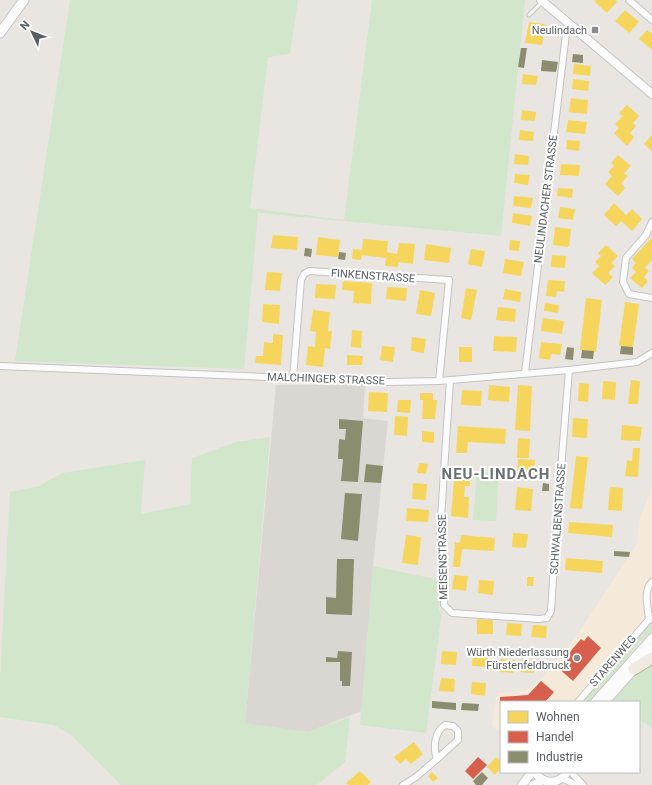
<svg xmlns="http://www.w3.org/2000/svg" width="652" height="785" font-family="Roboto,sans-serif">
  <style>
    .commercial { fill: #f5ead9 }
    .industrial { fill: #dad7d3 }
    .green { fill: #d2e6cb }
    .homes { fill: #f6d55c }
    .shops { fill: #d6604d }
    .industry { fill: #8c8c6e }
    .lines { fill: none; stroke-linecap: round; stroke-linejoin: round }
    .service-casing { stroke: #c4c3c3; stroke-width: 5 }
    .minor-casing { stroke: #c4c3c3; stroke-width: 8 }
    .tertiary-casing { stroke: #c4c3c3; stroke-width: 10 }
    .secondary-casing { stroke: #c5c5c5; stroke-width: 11 }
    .trunk-casing { stroke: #c0aa90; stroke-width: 13 }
    .service { stroke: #fcfbfb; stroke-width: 3 }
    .minor { stroke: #fcfbfb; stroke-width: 6 }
    .tertiary { stroke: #fcfbfb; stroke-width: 8 }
    .secondary { stroke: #fcfbfb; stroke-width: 9 }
    .trunk { stroke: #f0eae2; stroke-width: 11 }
    .poi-dot { fill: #8b8d8e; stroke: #fff; stroke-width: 1.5 }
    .labels { text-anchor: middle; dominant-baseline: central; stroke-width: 4; stroke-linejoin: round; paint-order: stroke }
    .poi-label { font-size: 11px; fill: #585d61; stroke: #fff; text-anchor: end }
    .street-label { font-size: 11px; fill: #585d61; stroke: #fff }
    .district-label { font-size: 15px; font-weight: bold; letter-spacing: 1px; fill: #696f73; stroke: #fff }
  </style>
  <rect width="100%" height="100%" fill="#e9e6e2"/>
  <polygon class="commercial" points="652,487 652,622 580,702 501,702 501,733 492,725 497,693 525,691 543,678 580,631 637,544 640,519"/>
  <polygon class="industrial" points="276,385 365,385 363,418 388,421 373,566 362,711 308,732 245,724"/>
  <g class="green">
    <polygon points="70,0 298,0 290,54 268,57 250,208 344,220 372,0 525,0 501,236 258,213 244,369 15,361"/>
    <polygon points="270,437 245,723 308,732 350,717 345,762 317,785 121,785 70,734 53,725 0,717 0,677 10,492 39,486 62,473 145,460 141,514 190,504 192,458 236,442"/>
    <polygon points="477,472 499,474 496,521 473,520"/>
    <polygon points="373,566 440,580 439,611 442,611 426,733 360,725"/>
    <polygon points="652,622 652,631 638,644 592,702 580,702"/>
    <polygon points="652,661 652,728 639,720 639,702 612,702 630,681"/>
  </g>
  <g class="homes">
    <polygon points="596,0 615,0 617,2 607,13 594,1"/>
    <polygon points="625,10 639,22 629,33 615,21"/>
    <polygon points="529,22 545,24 542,45 525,43"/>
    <polygon points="647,30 652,34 652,50 639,39"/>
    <polygon points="574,64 591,66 590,76 573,74"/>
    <polygon points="523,74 538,76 536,85 522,84"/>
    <polygon points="573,79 589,81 588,91 572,89"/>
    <polygon points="571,98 588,100 587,114 569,112"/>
    <polygon points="627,105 639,116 633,123 636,126 630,133 634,137 627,146 614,133 619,128 615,124 623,116 619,113"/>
    <polygon points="522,110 536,112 535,121 521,120"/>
    <polygon points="568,120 587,122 585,134 566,132"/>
    <polygon points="520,130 534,132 533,141 519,140"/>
    <polygon points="652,135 652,151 644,144"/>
    <polygon points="567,140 580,141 579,151 566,149"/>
    <polygon points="515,154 529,156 528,165 514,164"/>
    <polygon points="618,155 631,166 624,173 628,176 621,183 625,188 618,196 605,184 612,176 608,172 614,166 611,163"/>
    <polygon points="561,164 580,165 579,176 560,175"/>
    <polygon points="515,174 530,175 528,185 514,183"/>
    <polygon points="558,188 573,189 572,198 557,196"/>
    <polygon points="514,196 533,198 531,208 513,206"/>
    <polygon points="614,203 626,215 632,209 642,219 632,231 621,221 616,226 604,215"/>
    <polygon points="560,207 575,209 573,220 558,218"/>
    <polygon points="513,213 532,216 530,226 512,223"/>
    <polygon points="555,227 571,229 569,247 553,245"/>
    <polygon points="273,235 298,237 297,250 271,248"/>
    <polygon points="318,237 340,240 338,257 316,255"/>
    <polygon points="652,237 652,260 645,268 649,271 644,277 648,281 642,288 630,278 636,272 632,268 636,263 632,259"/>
    <polygon points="363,239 388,241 387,252 397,254 399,243 415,244 413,264 398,262 398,267 385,266 386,258 362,255 361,260 352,259 353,249 362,250"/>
    <polygon points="510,240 520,241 519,251 509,250"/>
    <polygon points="426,244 451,248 449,263 424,260"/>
    <polygon points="606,245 618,256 611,263 615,266 608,273 613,277 605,285 592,273 599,266 595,262 601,256 598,253"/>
    <polygon points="471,249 485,251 482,267 468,264"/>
    <polygon points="552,255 566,256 565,268 551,267"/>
    <polygon points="505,259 524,262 521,276 503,273"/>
    <polygon points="267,272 282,273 280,291 265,290"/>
    <polygon points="548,280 565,281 564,292 557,291 556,297 546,296"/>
    <polygon points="343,281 372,283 371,304 353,303 354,291 342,290"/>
    <polygon points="316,284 336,285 335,299 315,298"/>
    <polygon points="387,287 407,288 406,301 386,299"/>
    <polygon points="466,288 477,290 471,320 461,318"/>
    <polygon points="505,289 521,292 520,302 503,299"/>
    <polygon points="420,290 435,293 431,316 416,314"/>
    <polygon points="586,298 602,300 596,352 580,350"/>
    <polygon points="625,302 639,304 633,347 619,346"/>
    <polygon points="545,303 559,305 558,313 544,311"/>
    <polygon points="263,304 280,305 279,324 262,322"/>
    <polygon points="498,307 516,309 515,322 496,320"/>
    <polygon points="313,310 330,312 328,331 332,331 330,349 325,348 323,367 306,365 308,346 315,347 316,332 310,331"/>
    <polygon points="543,318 564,321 562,334 541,331"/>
    <polygon points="352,330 362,331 361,348 351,347"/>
    <polygon points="273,334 283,335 281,365 255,363 256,356 263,356 264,342 273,343"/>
    <polygon points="494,336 517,337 516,352 493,351"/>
    <polygon points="412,337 426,339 424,353 411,351"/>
    <polygon points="541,342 562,344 560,355 551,354 550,360 539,358"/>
    <polygon points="382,346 395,347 393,362 380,360"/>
    <rect x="459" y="347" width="13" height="15"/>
    <polygon points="347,355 363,356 362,365 347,365"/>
    <polygon points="631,380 640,381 638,404 628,404"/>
    <polygon points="603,381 616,382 615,400 602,399"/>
    <polygon points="579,383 589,384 588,402 578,401"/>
    <polygon points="489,385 510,387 509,402 488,400"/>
    <polygon points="518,385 532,386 530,431 515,430"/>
    <polygon points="462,390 482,391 481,406 461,405"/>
    <polygon points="369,392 388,393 387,412 368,411"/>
    <polygon points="420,393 433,393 433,400 437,400 435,419 422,419 423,400 420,400"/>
    <polygon points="398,400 411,400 410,413 397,412"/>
    <polygon points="395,416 408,417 407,436 394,435"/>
    <polygon points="573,418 588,419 587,438 572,437"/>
    <polygon points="622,425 642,427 640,441 621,440"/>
    <polygon points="458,426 506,429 505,444 468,442 467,453 456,453"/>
    <polygon points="422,431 434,432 434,443 422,442"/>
    <polygon points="518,438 530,439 529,458 517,458"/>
    <polygon points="633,448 640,448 638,477 625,476 627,460 632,461"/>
    <polygon points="576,456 588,457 582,509 570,508"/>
    <polygon points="518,459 535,460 534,476 517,475"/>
    <polygon points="419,463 428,464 426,474 417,473"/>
    <polygon points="455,467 471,468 470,486 465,486 464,497 469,497 468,518 451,516"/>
    <polygon points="413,483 427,484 426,500 412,499"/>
    <polygon points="517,487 533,489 531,511 515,510"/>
    <polygon points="610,487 623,488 622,511 608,510"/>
    <polygon points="407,508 429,510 428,522 406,521"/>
    <polygon points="569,522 613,525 612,537 568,533"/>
    <polygon points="513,533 528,534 526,548 512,547"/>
    <polygon points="406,535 421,537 418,565 402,563"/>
    <polygon points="461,535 495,538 494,551 462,549 460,567 453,567 455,542 460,543"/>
    <polygon points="566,558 603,561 602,573 565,570"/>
    <polygon points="454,575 468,576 466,591 452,589"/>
    <polygon points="527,577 534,577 533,586 527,586"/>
    <polygon points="479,580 494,581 493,595 478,593"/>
    <polygon points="477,619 493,620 493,634 477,634"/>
    <polygon points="507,623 522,624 521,636 506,635"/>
    <polygon points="533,625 547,626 546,638 531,637"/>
    <polygon points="442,651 457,652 456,665 441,664"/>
    <polygon points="473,653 488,655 487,667 472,666"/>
    <polygon points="500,659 515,660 513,673 499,672"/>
    <polygon points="521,660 536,661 534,673 520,672"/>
    <polygon points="441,678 455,679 454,692 439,691"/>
    <polygon points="472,682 486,683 485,696 471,694"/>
    <polygon points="414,742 423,754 411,764 406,759 400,764 394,757"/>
    <polygon points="496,757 501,761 501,768 495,775 487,767"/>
    <polygon points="360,771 371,782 368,785 348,785 346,783"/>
    <polygon points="432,772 438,778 433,782 428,776"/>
  </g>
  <g class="shops">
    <polygon points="588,636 601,648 573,681 557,667 581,639 584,641"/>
    <polygon points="541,681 554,692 545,702 500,702 500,697 528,695"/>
    <polygon points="478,757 487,765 473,779 465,771"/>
  </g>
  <g class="industry">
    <polygon points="521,48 527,48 524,68 518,67"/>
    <polygon points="573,54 583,55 583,63 572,62"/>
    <polygon points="542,60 558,62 556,72 541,71"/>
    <polygon points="305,248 312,249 311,257 304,256"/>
    <polygon points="339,252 346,253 345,260 338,259"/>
    <polygon points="621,346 633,347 633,355 620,354"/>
    <polygon points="567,347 574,348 573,360 565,359"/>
    <polygon points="582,350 594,351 593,359 581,358"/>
    <polygon points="339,419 363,421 358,482 341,481 343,459 338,459 339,439 345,440 346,429 339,429"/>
    <polygon points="366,464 383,466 381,483 364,482"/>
    <polygon points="543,483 549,484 549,491 542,491"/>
    <polygon points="345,493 362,494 358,541 341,539"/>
    <polygon points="614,551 630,552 629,557 614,556"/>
    <polygon points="337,559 354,559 352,615 326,614 326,597 336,598"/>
    <polygon points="338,651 352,652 350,686 342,686 342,681 340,681 340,662 326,662 326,657 337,658"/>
    <polygon points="432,701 456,703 456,710 432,708"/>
    <polygon points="462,703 479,704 478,711 461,710"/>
    <polygon points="482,772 488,778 482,785 476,785 473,781"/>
  </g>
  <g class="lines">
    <defs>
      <polyline id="service" points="529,15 542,2"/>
      <g id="minor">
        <polyline points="629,0 652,20"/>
        <polyline points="652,222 646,235 626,258 623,282 629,294 652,298"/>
        <polyline points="0,366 388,382 439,381 569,370 637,362 652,353"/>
        <polyline points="525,373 566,34 571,26"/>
        <polyline points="293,378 301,280 304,274 309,271 449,280 439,381"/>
        <polyline points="450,380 440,533 444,564 444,605 452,613 539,619 547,618 551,611 557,518 569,370"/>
        <path d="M649 620C648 608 643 590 652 582"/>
        <polyline points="578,702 652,616"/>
        <path d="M445 725 453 726 458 731V740L437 759C433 748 434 732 445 725Z"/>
        <polyline points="571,772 583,785"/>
        <polyline points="562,778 576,785"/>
        <polyline points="403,785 416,777 437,759"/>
      </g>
      <g id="tertiary">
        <polyline points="541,0 652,94"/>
        <polyline points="595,702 652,638"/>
        <polyline points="605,702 652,649"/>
        <path d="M535 772C543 785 559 785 567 772"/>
        <polyline points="522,785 532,772"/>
        <polyline points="533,785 543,780"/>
      </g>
      <polyline id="secondary" points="0,33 24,0"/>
      <polyline id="trunk" points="634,669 652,658"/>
    </defs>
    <use href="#service" class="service-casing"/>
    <use href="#minor" class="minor-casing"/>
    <use href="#tertiary" class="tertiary-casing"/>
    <use href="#secondary" class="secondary-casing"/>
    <use href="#trunk" class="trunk-casing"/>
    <use href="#service" class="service"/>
    <use href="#minor" class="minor"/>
    <use href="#tertiary" class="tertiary"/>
    <use href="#secondary" class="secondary"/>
    <use href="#trunk" class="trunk"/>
  </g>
  <g class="poi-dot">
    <rect x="591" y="26" width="8" height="8" rx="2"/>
    <circle cx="577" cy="658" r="4"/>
  </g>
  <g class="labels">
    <g class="poi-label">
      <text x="587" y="30">Neulindach</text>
      <text x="569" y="652">Würth Niederlassung<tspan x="569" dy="13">Fürstenfeldbruck</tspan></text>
    </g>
    <g class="street-label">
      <text transform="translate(546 199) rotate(-83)">NEULINDACHER STRASSE</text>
      <text transform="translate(373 276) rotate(4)">FINKENSTRASSE</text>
      <text transform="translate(326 379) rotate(2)">MALCHINGER STRASSE</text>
      <text transform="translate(558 519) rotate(-86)">SCHWALBENSTRASSE</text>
      <text transform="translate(443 557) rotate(-91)">MEISENSTRASSE</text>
      <text transform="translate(613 661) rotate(-49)">STARENWEG</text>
    </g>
    <g class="district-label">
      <text x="496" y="474">NEU-LINDACH</text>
    </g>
  </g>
  <rect x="500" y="701" width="140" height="72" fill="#ffffff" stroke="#bcbec0"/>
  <rect x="508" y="711" width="20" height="12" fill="#f6d55c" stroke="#bcbec0"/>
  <text x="536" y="721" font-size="12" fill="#585d61">Wohnen</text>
  <rect x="508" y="731" width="20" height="12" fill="#d6604d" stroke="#bcbec0"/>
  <text x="536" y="741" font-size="12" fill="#585d61">Handel</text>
  <rect x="508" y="751" width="20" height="12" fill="#8c8c6e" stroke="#bcbec0"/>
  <text x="536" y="761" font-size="12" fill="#585d61">Industrie</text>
  <g transform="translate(32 32) rotate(313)" stroke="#ffffff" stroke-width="3" paint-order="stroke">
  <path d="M0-3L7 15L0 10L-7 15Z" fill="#585d61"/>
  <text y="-6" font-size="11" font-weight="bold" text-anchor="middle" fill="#585d61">N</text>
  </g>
</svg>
